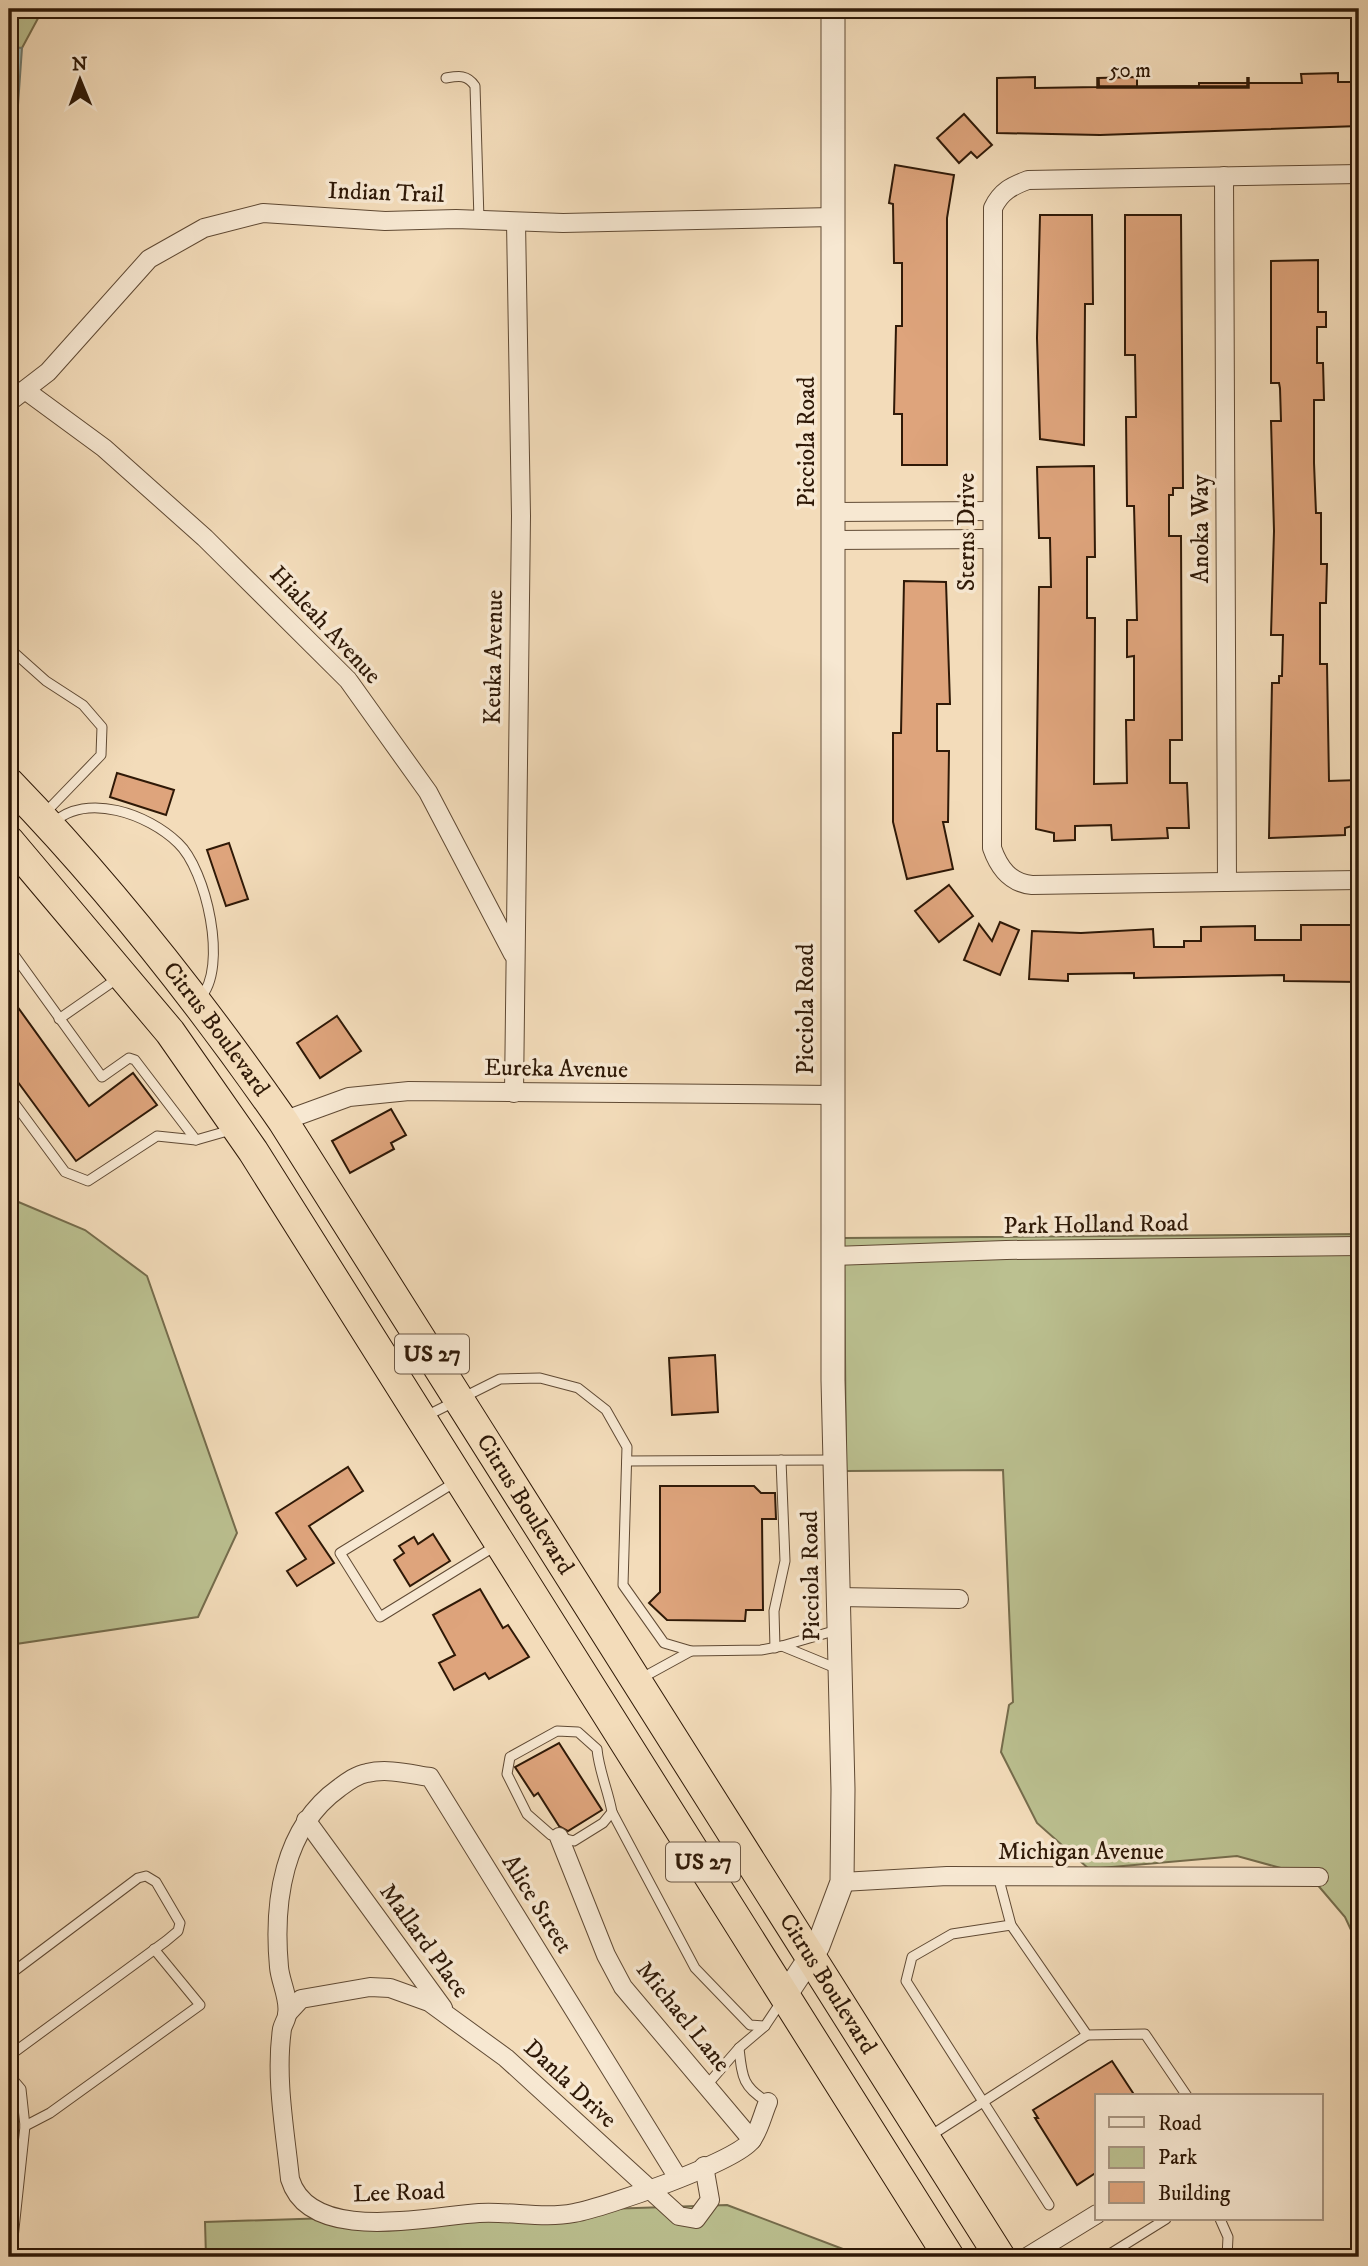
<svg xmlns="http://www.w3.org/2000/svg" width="1368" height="2266" font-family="'IM FELL DW Pica',serif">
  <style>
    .green { fill: #bbc090; stroke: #756c4c; stroke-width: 2 }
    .water { fill: #9cbab5; stroke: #707a6f; stroke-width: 2 }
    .building { fill: #dea47c; stroke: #2f1907; stroke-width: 2 }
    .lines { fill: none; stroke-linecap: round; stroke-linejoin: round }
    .service-casing { stroke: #604a34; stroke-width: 11 }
    .minor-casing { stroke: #604a34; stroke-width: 20 }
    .tertiary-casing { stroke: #604a34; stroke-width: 25 }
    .trunk-casing { stroke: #2f1907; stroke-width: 32 }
    .service { stroke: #f7e8d2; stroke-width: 9 }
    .minor { stroke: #f7e8d2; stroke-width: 18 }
    .tertiary { stroke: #f7e8d2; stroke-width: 23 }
    .trunk { stroke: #f3dcba; stroke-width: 30 }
    .labels { text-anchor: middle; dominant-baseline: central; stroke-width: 7; stroke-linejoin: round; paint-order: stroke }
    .shield { fill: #f7e8d2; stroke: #6b5744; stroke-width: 2 }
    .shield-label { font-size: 23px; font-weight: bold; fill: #2f1907 }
    .street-label { font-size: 24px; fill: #2f1907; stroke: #f7e8d2 }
  </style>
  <rect width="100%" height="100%" fill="#f3dcba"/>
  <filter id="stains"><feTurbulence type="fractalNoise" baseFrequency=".00286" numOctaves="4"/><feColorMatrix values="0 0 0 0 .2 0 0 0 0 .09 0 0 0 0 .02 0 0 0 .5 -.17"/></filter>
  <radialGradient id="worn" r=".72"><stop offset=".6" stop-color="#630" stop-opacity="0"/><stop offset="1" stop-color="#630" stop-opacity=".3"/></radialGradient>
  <g class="green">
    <polygon points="9,9 43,9 22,48 9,49"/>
    <polygon points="9,1198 85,1230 147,1276 237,1533 198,1617 9,1645"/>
    <polygon points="1359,1234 1359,1947 1345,1917 1310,1876 1237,1856 1089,1869 1037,1823 1001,1752 1009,1705 1013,1702 1003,1470 846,1471 844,1238"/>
    <polygon points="727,2205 843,2249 844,2257 206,2257 205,2222"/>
  </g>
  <polygon class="water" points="10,47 22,48 14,162 9,167"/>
  <g class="building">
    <polygon points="1338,73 1338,82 1359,82 1359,126 1100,135 997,133 997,78 1035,77 1035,88 1099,87 1098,78 1137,77 1137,87 1199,86 1199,83 1302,83 1301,74"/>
    <polygon points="964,114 992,145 977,158 971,152 959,163 937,138"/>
    <polygon points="895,165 954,175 947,218 947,465 902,465 902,414 894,414 896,326 902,326 902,263 894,263 893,204 889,203"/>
    <polygon points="1040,215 1092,215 1093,304 1085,304 1084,445 1040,439 1037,338"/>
    <polygon points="1125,215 1181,215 1183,488 1173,488 1173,495 1169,495 1169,536 1181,536 1182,740 1170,740 1170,783 1187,783 1189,828 1167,828 1168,838 1112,840 1111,825 1075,826 1075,840 1054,841 1054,833 1036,829 1039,587 1051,587 1050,538 1039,538 1037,467 1094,466 1095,557 1087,557 1087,618 1095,618 1094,784 1127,783 1126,720 1134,720 1134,656 1127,657 1127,620 1137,620 1134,506 1127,506 1126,417 1136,417 1135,355 1125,355"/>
    <polygon points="1318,260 1318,312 1326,312 1326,327 1317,327 1317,363 1323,363 1324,400 1314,400 1314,463 1316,513 1321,513 1321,564 1327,564 1326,603 1320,603 1320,664 1327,664 1329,781 1359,780 1359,824 1345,828 1345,835 1269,838 1272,683 1279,683 1279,676 1282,676 1283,635 1271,635 1274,531 1271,421 1281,421 1280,388 1279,383 1271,383 1271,261"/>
    <polygon points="904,581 946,582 950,704 937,704 937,751 949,751 948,822 943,822 953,869 907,879 893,822 893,733 901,733"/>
    <polygon points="117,773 174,790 166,815 110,797"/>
    <polygon points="229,843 248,899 226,906 207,850"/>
    <polygon points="949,885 973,916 939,942 915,911"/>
    <polygon points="1000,922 1019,930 1000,975 964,960 979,924 992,941"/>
    <polygon points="1301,925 1359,925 1359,982 1284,981 1284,975 1134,978 1134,973 1068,974 1068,981 1029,979 1032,931 1081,933 1153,929 1154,947 1184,947 1184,941 1201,941 1201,927 1255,926 1255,940 1301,940"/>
    <polygon points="9,995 89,1106 133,1073 157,1105 76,1161 9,1070"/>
    <polygon points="337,1016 361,1051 320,1078 297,1043"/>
    <polygon points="391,1109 406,1135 391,1143 394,1149 350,1173 332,1141"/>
    <polygon points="715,1355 718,1412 672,1415 669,1358"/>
    <polygon points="348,1467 363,1491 309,1526 334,1563 297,1586 287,1571 306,1559 276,1513"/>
    <polygon points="660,1486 754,1486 761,1493 775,1493 776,1519 762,1519 763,1610 746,1610 745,1621 667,1620 649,1603 660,1592"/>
    <polygon points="433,1534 450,1561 410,1586 394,1560 404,1553 399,1546 414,1537 418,1544"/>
    <polygon points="480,1589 503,1628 508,1625 529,1657 489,1679 485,1673 454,1690 439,1663 455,1655 433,1615"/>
    <polygon points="559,1743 602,1810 568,1831 559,1826 538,1793 534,1796 515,1767"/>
    <polygon points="1112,2061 1135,2096 1097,2096 1097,2172 1077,2185 1035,2118 1038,2118 1033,2110"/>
  </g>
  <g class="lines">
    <defs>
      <g id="service">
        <path d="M446 78C458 76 467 74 475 86L479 220"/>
        <polyline points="9,648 46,681 83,705 102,727 101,755 45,813"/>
        <path d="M53 823C87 792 148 814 178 843 206 869 229 968 200 998"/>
        <polyline points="9,948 102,1077 129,1058 135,1060 196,1140"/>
        <polyline points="59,1019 118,978"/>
        <polyline points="9,1096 65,1172 88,1181 157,1136 196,1140 231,1130"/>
        <polyline points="426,1416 500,1379 540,1378 578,1388 606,1410 627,1447 623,1585 664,1643 691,1651 761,1650 782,1646"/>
        <polyline points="627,1461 835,1460"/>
        <polyline points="457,1481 340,1553 380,1617 497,1545"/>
        <polyline points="837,1630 782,1646 838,1669"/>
        <polyline points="775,1648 774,1611 785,1561 781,1460"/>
        <polyline points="640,1679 691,1651"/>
        <path d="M557 1731 578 1732 597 1749C599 1771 608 1790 612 1812L603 1823 574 1841 551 1835 527 1814 507 1774 510 1757Z"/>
        <polyline points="612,1812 695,1968 750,2025 765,2026 781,2002"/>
        <polyline points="998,1876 1011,1925 1087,2035 1145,2034 1187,2096"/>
        <polyline points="1011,1925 952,1934 912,1957 906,1981 1049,2205"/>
        <polyline points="9,1975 138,1878 146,1876 156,1882 180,1923 178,1931 166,1941 9,2056"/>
        <path d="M739 2048C742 2076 742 2087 768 2102"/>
        <polyline points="9,2075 21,2089 25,2126 11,2257"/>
        <polyline points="707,2085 739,2048 765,2026"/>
        <polyline points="25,2126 50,2113 200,2005 154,1949"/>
        <polyline points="930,2136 1087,2035"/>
        <polyline points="1220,2219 1228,2237 1227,2257"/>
        <polyline points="1105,2257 1166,2219"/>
      </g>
      <g id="minor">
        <path d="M1359 174 1028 180C1012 186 1001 191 993 208L992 848C999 868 1010 883 1032 885L1359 880"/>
        <polyline points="1224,176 1227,882"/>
        <polyline points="25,390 104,448 205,538 348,680 428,792 513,954"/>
        <polyline points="9,402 48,372 149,259 204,228 263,213 385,221 456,219 563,223 833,217"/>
        <polyline points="833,512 992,511"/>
        <polyline points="833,540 992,539"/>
        <polyline points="514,1093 521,516 516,222"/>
        <polyline points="283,1121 349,1097 409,1091 833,1095"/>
        <polyline points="833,1256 1006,1250 1359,1246"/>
        <polyline points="838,1597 959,1599"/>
        <polyline points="306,1820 443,2008"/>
        <polyline points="559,1837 606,1955 623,1987 752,2140"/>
        <polyline points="842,1882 947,1876 1319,1877"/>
        <polyline points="288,2013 301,1999 370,1987 390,1988 429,2002 506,2058 679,2216 696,2219 710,2200 704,2166"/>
        <path d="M678 2178 430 1777C410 1774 387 1768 367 1773 356 1775 347 1782 339 1788 283 1828 273 1902 279 1967 280 1981 290 2000 287 2014 287 2019 283 2024 282 2029 275 2078 285 2130 290 2179 310 2245 428 2216 479 2213 510 2211 544 2219 574 2213 606 2207 733 2163 751 2141 759 2132 763 2113 768 2102"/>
        <polyline points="1027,2257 1097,2214"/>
      </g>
      <polyline id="tertiary" points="786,1994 818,1946 842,1882 843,1789 833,1380 833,9"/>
      <g id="trunk">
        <path id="s1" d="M9 783C110 887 200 1002 283 1121L1000 2257"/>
        <polyline points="9,841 170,1032 253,1151 949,2257"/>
      </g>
    </defs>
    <use href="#service" class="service-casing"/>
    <use href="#minor" class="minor-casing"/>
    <use href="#tertiary" class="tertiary-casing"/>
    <use href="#trunk" class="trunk-casing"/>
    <use href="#service" class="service"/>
    <use href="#minor" class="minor"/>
    <use href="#tertiary" class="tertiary"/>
    <use href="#trunk" class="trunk"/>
  </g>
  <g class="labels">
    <g class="shield">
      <rect x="395" y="1334.5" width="74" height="39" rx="5"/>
      <rect x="666" y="1842.5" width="74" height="39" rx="5"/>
    </g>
    <g class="shield-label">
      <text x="432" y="1354">US 27</text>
      <text x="703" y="1862">US 27</text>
    </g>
    <g class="street-label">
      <text transform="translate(386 193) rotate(2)">Indian Trail</text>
      <text transform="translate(807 442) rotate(-90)">Picciola Road</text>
      <text transform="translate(1201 529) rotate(-90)">Anoka Way</text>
      <text transform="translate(967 532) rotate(-90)">Sterns Drive</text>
      <text transform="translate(325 625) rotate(47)">Hialeah Avenue</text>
      <text transform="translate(494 657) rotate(-89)">Keuka Avenue</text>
      <text transform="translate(806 1009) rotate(-90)">Picciola Road</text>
      <text stroke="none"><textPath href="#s1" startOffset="322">Citrus Boulevard</textPath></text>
      <text transform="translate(556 1069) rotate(1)">Eureka Avenue</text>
      <text transform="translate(1096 1225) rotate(-1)">Park Holland Road</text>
      <text stroke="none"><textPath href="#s1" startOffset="889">Citrus Boulevard</textPath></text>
      <text transform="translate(811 1576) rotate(-91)">Picciola Road</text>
      <text x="1081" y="1852">Michigan Avenue</text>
      <text transform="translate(537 1904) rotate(58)">Alice Street</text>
      <text transform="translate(424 1941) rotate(54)">Mallard Place</text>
      <text stroke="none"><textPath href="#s1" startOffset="1456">Citrus Boulevard</textPath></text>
      <text transform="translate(683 2017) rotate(51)">Michael Lane</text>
      <text transform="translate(570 2084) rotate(43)">Danla Drive</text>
      <text transform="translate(399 2193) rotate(-2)">Lee Road</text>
    </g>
  </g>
  <rect width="1368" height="2266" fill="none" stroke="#f3dcba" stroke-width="35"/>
  <rect x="10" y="10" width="1347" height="2245" fill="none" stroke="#2f1907" stroke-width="3.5"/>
  <rect x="18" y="18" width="1333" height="2231" fill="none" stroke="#2f1907" stroke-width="2"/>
  <rect x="1095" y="2094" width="228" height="126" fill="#f7e8d2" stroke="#a79581" stroke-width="2"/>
  <rect x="1109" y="2117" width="35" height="10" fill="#f7e8d2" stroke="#a79581" stroke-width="2"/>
  <text x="1158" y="2130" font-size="21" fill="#2f1907">Road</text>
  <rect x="1109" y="2147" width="35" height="21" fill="#bbc090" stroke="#a79581" stroke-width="2"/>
  <text x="1158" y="2164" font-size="21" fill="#2f1907">Park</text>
  <rect x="1109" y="2182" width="35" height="21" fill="#dea47c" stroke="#a79581" stroke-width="2"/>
  <text x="1158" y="2200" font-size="21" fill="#2f1907">Building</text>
  <g transform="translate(80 80) rotate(359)" stroke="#f7e8d2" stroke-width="5" paint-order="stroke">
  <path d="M0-5L12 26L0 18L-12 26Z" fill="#2f1907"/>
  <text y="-10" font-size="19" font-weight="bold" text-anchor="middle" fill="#2f1907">N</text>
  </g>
  <path d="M1098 77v10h150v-10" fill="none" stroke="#2f1907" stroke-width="3.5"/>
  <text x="1109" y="77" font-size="21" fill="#2f1907" stroke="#f7e8d2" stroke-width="5" paint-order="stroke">50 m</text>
  <rect width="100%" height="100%" filter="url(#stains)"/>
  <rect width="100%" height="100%" fill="url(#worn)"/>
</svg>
